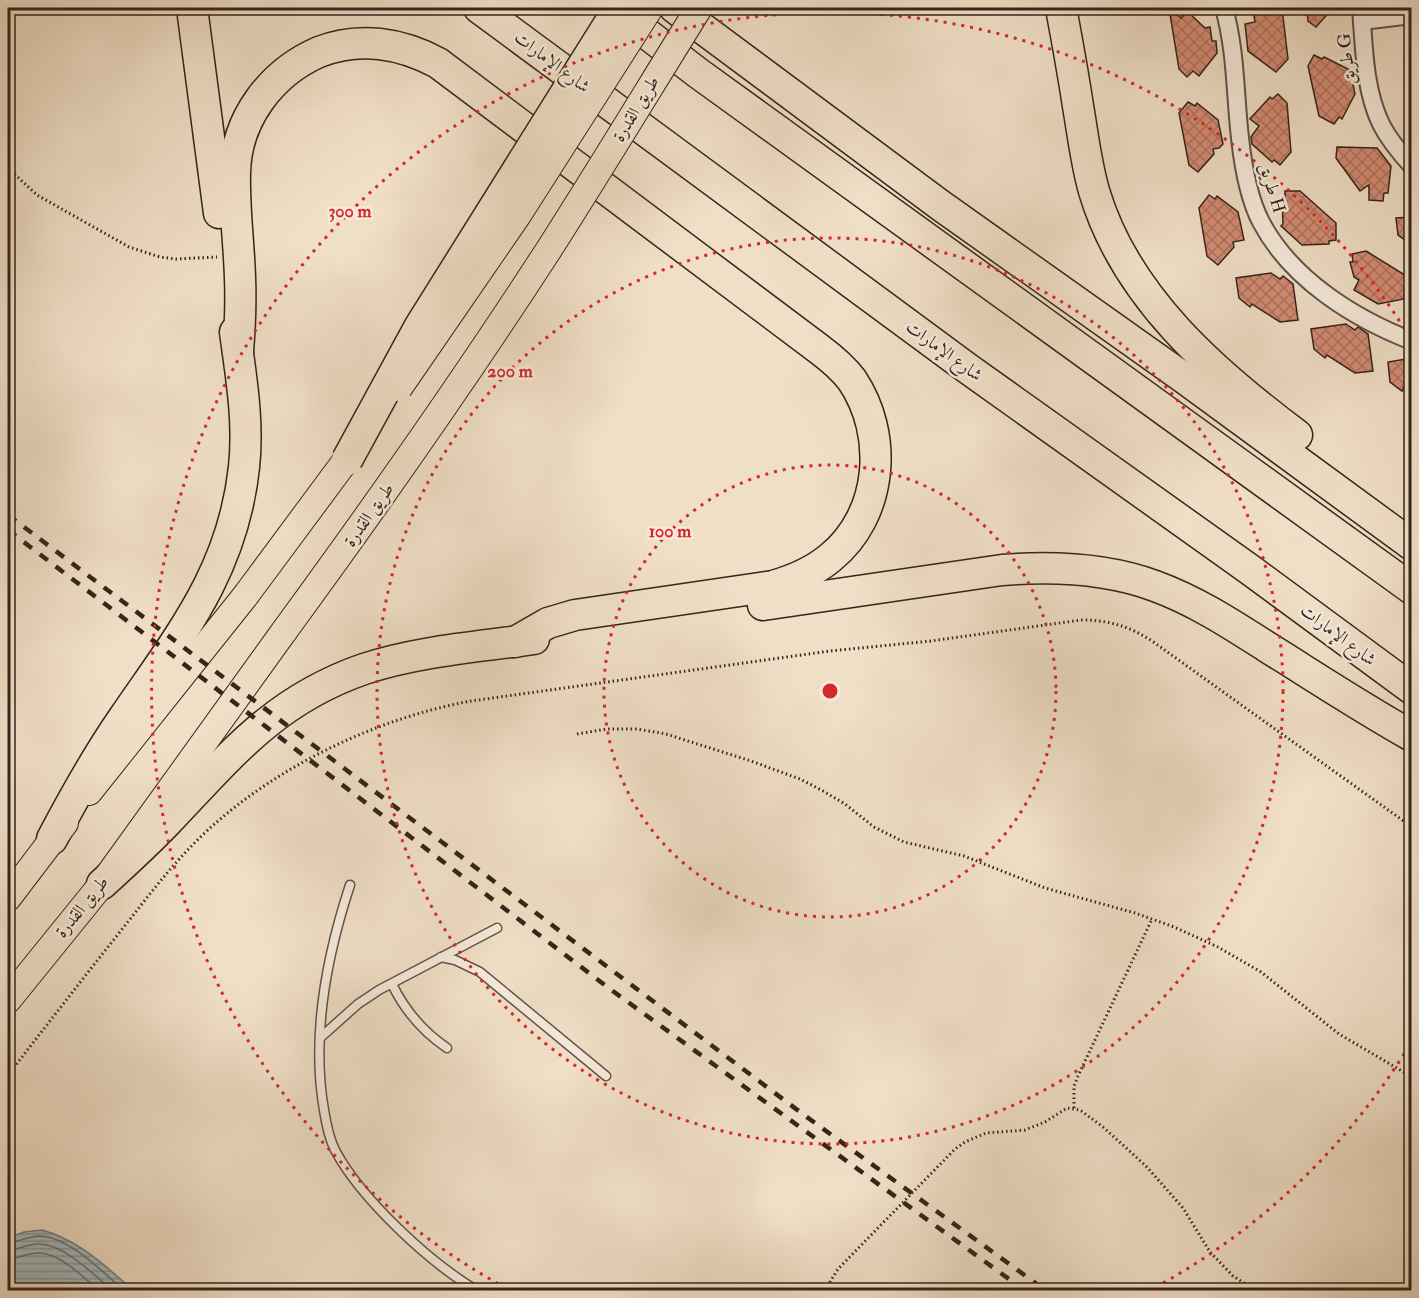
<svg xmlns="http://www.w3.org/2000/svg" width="1419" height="1298" font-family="'IM FELL Double Pica',Amiri,serif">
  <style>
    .water { fill: url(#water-rules); stroke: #757d7f; stroke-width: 1.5 }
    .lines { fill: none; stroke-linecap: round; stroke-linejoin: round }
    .shore { stroke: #6a6e6f; stroke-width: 1.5 }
    .building { fill: url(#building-cross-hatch); stroke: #34241d; stroke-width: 1.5 }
    .service-casing { stroke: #635348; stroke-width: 11 }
    .minor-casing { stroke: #635348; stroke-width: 20 }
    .primary-casing { stroke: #34241d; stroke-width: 28 }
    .motorway-casing { stroke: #34241d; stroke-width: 33 }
    .path { stroke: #34241d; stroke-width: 3; stroke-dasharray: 1.5 3; stroke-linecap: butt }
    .service { stroke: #f5eadb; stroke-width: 8 }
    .minor { stroke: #f5eadb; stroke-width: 16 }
    .primary { stroke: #f0dfc7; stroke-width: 26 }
    .motorway { stroke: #f0dfc7; stroke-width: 30 }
    .rail { stroke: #34241d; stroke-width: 4.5; stroke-dasharray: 10 10; stroke-linecap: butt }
    .primary-bridge-casing { stroke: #34241d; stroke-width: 28; stroke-linecap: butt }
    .motorway-bridge-casing { stroke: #34241d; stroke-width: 33; stroke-linecap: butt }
    .primary-bridge { stroke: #f0dfc7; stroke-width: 26 }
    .motorway-bridge { stroke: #f0dfc7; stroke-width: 30 }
    .ring { fill: none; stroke: #d62828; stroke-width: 3; stroke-dasharray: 3 6 }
    .labels { text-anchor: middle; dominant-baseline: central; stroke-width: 5; stroke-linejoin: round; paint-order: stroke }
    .street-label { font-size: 18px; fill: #34241d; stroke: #f5eadb }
    .centre { fill: #d62828; stroke: #f5eadb; stroke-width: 3 }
    .ring-label { font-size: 18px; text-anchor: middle; font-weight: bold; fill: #d62828; stroke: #f5eadb; stroke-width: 5; stroke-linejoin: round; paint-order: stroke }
  </style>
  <defs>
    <pattern id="water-rules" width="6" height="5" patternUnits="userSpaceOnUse" patternTransform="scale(1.5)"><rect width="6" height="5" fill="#a1b9c1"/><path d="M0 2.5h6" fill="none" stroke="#84969c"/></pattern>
    <pattern id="building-cross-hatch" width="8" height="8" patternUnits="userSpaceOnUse" patternTransform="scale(1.5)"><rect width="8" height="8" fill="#d48c74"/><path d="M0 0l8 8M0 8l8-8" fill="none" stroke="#ad725f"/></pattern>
  </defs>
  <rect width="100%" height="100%" fill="#f0dfc7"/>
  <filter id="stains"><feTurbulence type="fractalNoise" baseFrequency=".00333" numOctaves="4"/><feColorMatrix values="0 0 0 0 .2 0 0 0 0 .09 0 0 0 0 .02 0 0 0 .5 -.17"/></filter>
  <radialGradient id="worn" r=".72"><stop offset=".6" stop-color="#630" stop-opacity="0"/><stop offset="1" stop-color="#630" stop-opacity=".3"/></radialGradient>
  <path class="water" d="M42 1230C79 1240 105 1266 133 1290H8V1238L24 1232Z"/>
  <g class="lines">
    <g class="shore">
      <path d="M8 1243C19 1242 29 1236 40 1236 69 1237 103 1272 123 1290"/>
      <path d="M8 1250C19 1250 29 1243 40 1244 65 1245 94 1275 112 1290"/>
      <path d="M8 1259C19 1259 28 1252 40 1253 61 1254 83 1277 98 1290"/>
    </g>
  </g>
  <g class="building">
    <polygon points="1169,8 1181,18 1187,11 1205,28 1210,27 1212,41 1216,41 1217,53 1199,76 1193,71 1187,77 1179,69"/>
    <polygon points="1261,8 1282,8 1288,59 1276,72 1248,51 1245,24 1255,22 1254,16"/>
    <polygon points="1307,8 1333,8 1316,27 1308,21"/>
    <polygon points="1314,55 1322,59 1324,57 1350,70 1355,94 1342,119 1339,117 1334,124 1319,116 1308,66"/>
    <polygon points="1278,94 1287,103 1291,152 1280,165 1274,160 1272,162 1252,144 1251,137 1259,126 1250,119 1270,97 1272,99"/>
    <polygon points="1188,102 1195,106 1197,103 1218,120 1223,144 1219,148 1213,149 1214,154 1198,172 1189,165 1179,113"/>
    <polygon points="1337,147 1377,148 1391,166 1388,193 1384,193 1383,201 1369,200 1369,185 1360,191 1336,158"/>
    <polygon points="1285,191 1300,191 1336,223 1336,240 1329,241 1329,244 1302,245 1281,226 1283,224 1282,198 1285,199"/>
    <polygon points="1209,195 1215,199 1217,196 1238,212 1244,240 1233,242 1234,247 1218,265 1207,256 1199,208"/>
    <polygon points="1412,217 1412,245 1398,235 1396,218"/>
    <polygon points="1366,251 1408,277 1411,293 1404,295 1404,299 1378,304 1354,290 1359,280 1354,277 1350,262 1353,262 1352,254"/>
    <polygon points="1271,273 1280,279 1283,276 1293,284 1298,320 1280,322 1252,304 1250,307 1239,298 1236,278"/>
    <polygon points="1346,324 1355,330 1358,327 1368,334 1373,371 1355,373 1327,355 1325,358 1314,349 1311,329"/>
    <polygon points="1412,358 1412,392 1404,387 1402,391 1390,382 1388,362"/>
  </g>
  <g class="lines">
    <defs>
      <g id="service">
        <path d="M350 885C327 955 311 1036 324 1110 326 1123 329 1138 335 1150 361 1199 429 1262 476 1290"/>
        <polyline points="441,957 455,960 480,972 606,1076"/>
        <path d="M392 984C405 1011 422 1031 447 1048"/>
        <polyline points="321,1037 358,1004 379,990 497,928"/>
      </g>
      <g id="minor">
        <path d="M1224 8C1236 51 1235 94 1240 138 1243 166 1248 197 1261 222 1291 279 1353 318 1412 341"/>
        <path d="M1361 8C1364 45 1364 89 1381 124 1389 140 1400 153 1412 166"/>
        <polyline points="1362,21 1412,15"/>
      </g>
      <g id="primary">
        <polyline points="89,792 246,595"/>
        <polyline points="8,898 65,823"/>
        <polyline points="8,1000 102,884 285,630"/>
      </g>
      <g id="motorway">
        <polyline points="192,8 219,213"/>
        <polyline points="479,8 967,368 1249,569 1412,689"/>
        <polyline points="675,8 940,205 1184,378 1412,545"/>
        <path d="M1061 8C1067 40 1073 73 1078 106 1083 135 1086 163 1094 191 1125 296 1213 372 1297 435"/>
        <polyline points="616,10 698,73 1412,589"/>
        <path d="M238 351C240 327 241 302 240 278 239 243 234 208 235 173 236 119 271 73 319 52 359 36 401 43 438 63L819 349C831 358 843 368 852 380 889 435 883 515 830 558 813 572 794 580 773 586L575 615 548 623 515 642"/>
        <path d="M763 605 1002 570C1053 566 1106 568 1155 586 1196 601 1231 624 1267 647 1315 677 1362 708 1412 736"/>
        <path d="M52 839C74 797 97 756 124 717 180 635 233 571 244 467 249 422 241 376 235 332"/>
        <path d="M102 884C124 864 147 843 168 821 230 756 274 700 364 669 418 651 478 647 534 639"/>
      </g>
    </defs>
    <use href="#service" class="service-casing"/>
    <use href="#minor" class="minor-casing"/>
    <use href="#primary" class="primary-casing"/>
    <use href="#motorway" class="motorway-casing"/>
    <g class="path">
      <polyline points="8,168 37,195 129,247 160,257 176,259 217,257"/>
      <polyline points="577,734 607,729 637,729 666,734 751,761 800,779 823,791 845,804 874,827 904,842 964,856 1045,888 1135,913 1174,927 1218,947 1261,972 1339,1034 1412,1077"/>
      <path d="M8 1075C46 1026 84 977 123 928 150 894 176 859 209 829 279 765 378 718 471 701L830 651 931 641 1081 620C1108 620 1129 626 1152 641L1412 827"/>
      <polyline points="1074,1108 1074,1086 1078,1076 1152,919"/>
      <polyline points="825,1290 838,1269 955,1149 965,1142 986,1133 1025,1130 1045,1122 1067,1108 1080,1110 1103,1127 1146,1166 1183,1208 1210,1252 1233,1276 1255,1290"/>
    </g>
    <use href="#service" class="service"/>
    <use href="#minor" class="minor"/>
    <use href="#primary" class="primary"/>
    <use href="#motorway" class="motorway"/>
    <g class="rail">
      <polyline points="8,515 800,1112 1045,1290"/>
      <polyline points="8,530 610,989 1024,1290"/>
    </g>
    <defs>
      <g id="primary-bridge">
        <polyline points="399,388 518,215 650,8"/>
        <polyline points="246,595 358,444"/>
        <path d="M285 630C375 507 463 382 546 254 598 173 648 90 699 8"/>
      </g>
      <polyline id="motorway-bridge" points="347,460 420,326 619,8"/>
    </defs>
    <use href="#primary-bridge" class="primary-bridge-casing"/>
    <use href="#motorway-bridge" class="motorway-bridge-casing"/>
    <use href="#primary-bridge" class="primary-bridge"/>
    <use href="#motorway-bridge" class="motorway-bridge"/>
  </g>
  <g class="ring">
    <circle cx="830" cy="691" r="226"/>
    <circle cx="830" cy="691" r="453"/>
    <path d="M1409 1046A679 679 0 0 1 1154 1288M506 1288A679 679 0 1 1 1409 336"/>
  </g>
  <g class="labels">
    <g class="street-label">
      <text transform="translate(1347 59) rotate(-97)">طريق G</text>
      <text transform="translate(552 62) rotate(37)">شارع الإمارات</text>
      <text transform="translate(636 109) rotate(-59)">طريق القدرة</text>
      <text transform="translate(1272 188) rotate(73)">طريق H</text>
      <text transform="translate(944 351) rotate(36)">شارع الإمارات</text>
      <text transform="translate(369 515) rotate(-55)">طريق القدرة</text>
      <text transform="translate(1338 635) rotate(37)">شارع الإمارات</text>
      <text transform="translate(82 907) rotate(-51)">طريق القدرة</text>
    </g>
  </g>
  <circle cx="830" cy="691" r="9" class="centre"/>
  <g class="ring-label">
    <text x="350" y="217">300 m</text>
    <text x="510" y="377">200 m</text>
    <text x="670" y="537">100 m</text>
  </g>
  <rect width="1419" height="1298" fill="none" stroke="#f0dfc7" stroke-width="30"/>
  <rect x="9" y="9" width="1401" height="1280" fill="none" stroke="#34241d" stroke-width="3"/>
  <rect x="15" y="15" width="1389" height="1268" fill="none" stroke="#34241d" stroke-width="1.5"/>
  <rect width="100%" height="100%" filter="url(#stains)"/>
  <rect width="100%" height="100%" fill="url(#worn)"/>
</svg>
